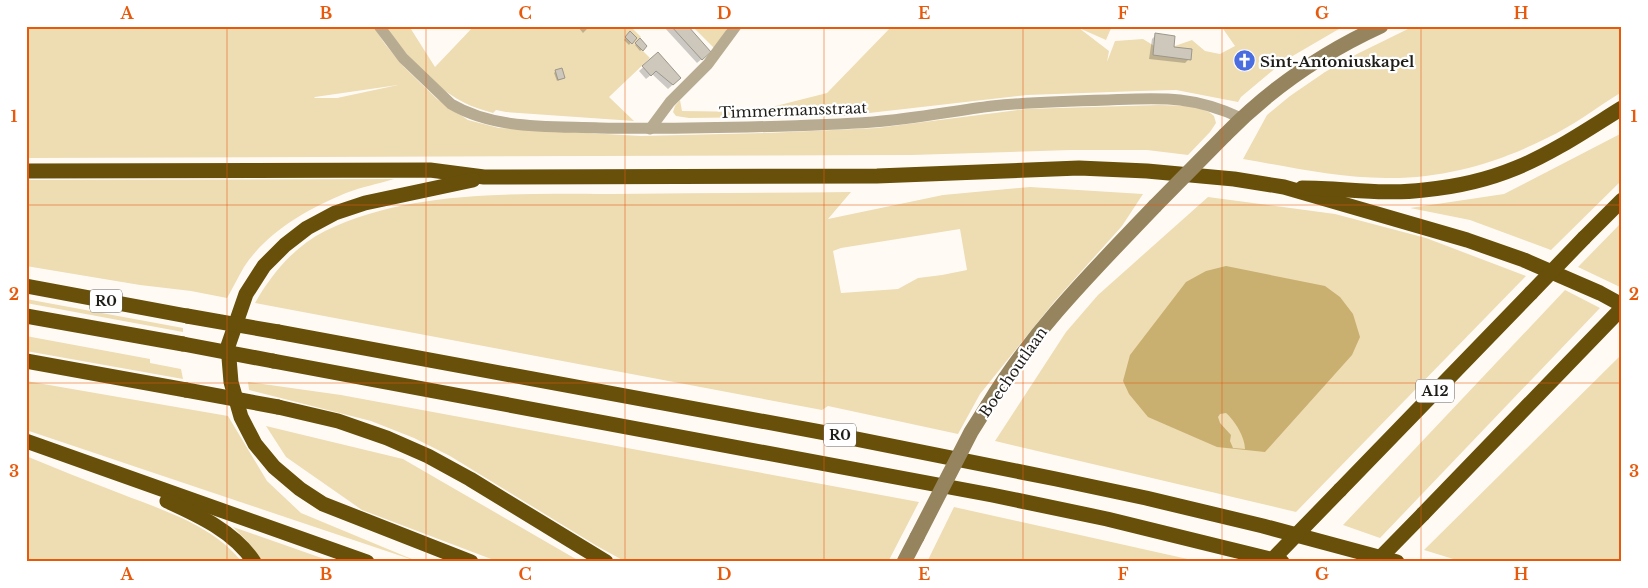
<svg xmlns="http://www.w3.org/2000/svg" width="1648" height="588" font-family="'Libre Baskerville',serif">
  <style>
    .green { fill: #eedcb3; fill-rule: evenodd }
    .water { fill: #c9af70; fill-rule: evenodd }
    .shadow { fill: #0003 }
    .building { fill: #cec8bc; stroke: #9c978b }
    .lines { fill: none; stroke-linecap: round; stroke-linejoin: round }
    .minor { stroke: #b7ab91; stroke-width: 11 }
    .secondary { stroke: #95845d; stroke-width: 15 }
    .motorway { stroke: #68500a; stroke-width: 15 }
    .secondary-bridge { stroke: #95845d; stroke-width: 15 }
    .motorway-bridge { stroke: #68500a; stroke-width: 15 }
    .grid { fill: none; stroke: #e8590c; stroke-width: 1; stroke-opacity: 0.55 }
    .labels { text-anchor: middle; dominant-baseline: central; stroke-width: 4.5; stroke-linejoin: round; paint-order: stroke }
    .shield { fill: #fff; stroke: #62615d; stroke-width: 1 }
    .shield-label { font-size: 14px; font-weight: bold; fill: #1f1d18 }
    .poi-label { font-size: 15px; font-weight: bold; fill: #1f1d18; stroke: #fff; text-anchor: start }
    .street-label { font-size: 15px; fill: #1f1d18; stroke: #fff }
    .neatline { fill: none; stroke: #e8590c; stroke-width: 2 }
    .grid-label { font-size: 16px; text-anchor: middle; font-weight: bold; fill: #e8590c }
  </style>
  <rect width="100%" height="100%" fill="#fffbf4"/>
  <g class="green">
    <path d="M26 26H373L385 44 404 67 437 99 468 120 499 128 641 136 767 133 877 128 1025 109 1159 105 1193 106 1209 112 1214 116 1216 123 1210 132 1188 155 1147 150H1071L912 155 26 158ZM398 85 337 98H314L315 97Z"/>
    <path d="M385 26H409L435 67 474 26H630L641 37 635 43 650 58 609 97 634 121 506 112 496 110 493 113C483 110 472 107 463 102 431 85 406 55 385 26Z"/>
    <polygon points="692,26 722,26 727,30 714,48"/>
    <polygon points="892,26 1112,26 1106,40 1079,28 1109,51 1107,62 1115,41 1143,39 1156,47 1172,47 1192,40 1205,51 1220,54 1235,46 1221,26 1344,26 1284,61 1241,97 1238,102 1176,90 1140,91 1027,95 843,116 689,118 676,116 673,112 675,106 680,100 682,111 752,112 827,93"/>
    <path d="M1414 26H1622V92C1597 107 1573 126 1547 138 1498 163 1442 179 1386 178 1338 178 1290 167 1243 159L1267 115 1290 96 1325 72 1357 54Z"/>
    <polygon points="1622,133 1622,180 1551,250 1470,220 1410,208 1504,194"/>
    <path d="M394 179C378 184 361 187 346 193 307 209 267 232 244 267 238 277 233 288 227 298L191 291 140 285 26 266V180Z"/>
    <path d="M1030 187 1143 194 1122 226 1054 302 980 394 958 434 828 406 822 410 255 303C272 273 294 247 325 231 410 189 520 194 612 194 692 193 771 193 851 192L828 219 943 195ZM960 229 967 270 942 275 918 278 898 289 841 293 833 251 841 248Z"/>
    <polygon points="1208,197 1335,214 1426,238 1526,276 1296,512 995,441 1066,332 1098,295"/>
    <polygon points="1622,222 1622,285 1620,287 1578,267"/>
    <polygon points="1565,290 1600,308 1380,538 1343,525"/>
    <polygon points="26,299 183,328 183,332 26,303"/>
    <polygon points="26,336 150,359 150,363 181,369 183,379 26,351"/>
    <polygon points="1622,354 1622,562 1463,562 1424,550"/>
    <polygon points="26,381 228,416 267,481 301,513 419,562 26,430"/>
    <polygon points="248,382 341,395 919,502 888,562 626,562 597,546 450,456 414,438 371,421 249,390"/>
    <polygon points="266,426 403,459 581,562 499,562 362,510 286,457"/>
    <path d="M26 456C57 469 88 481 119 493 162 510 213 525 242 562H26Z"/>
    <polygon points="954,507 1201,562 927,562"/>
    <polygon points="233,527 333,562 263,562 247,541"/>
  </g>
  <path class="water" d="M1226 266 1325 286 1340 297 1353 314 1360 337 1352 355 1265 452 1217 447 1148 417 1129 394 1123 381 1130 355 1186 282 1206 271ZM1226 413C1235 421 1245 437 1245 449L1233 448 1230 441 1231 435 1220 423 1218 417 1220 414Z"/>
  <g class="shadow">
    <polygon points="577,26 590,26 583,33"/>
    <polygon points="663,26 686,26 710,52 697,63"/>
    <polygon points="630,33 635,38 629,45 624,40"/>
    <polygon points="1156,35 1173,48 1189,59 1185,63 1149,59 1152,39"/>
    <polygon points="640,40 646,46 640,51 635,45"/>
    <polygon points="658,54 680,78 668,89 652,74 646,79 639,71"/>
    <polygon points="556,71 564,78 562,79 557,81 554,73"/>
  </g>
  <g class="building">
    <polygon points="671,26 688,26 711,52 702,60"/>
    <polygon points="630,31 637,38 632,44 625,37"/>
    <polygon points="1155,33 1175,36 1174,47 1192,49 1191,60 1153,55"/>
    <polygon points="640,38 647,46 643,51 635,43"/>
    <polygon points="658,52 681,78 673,85 656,71 651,76 642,66"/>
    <polygon points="562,68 565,78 558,80 555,70"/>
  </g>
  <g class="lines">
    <g class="minor">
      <path d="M379 26 403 58 451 104C495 130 551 126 600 128 650 129 699 128 748 127 790 126 831 125 873 122 913 119 952 111 992 106 1031 102 1069 101 1108 100 1161 98 1192 95 1241 118"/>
      <polyline points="650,129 670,102 708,64 736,26"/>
    </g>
    <g class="secondary">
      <path d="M1225 135C1270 89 1322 53 1381 26"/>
      <path d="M988 405C1033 330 1095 269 1155 206"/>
      <polyline points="904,562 917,537"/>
    </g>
    <g class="motorway">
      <polyline points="26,171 430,170 484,177 877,176 1079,168 1147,171 1234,179 1284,187 1467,240 1524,260 1600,293 1622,305"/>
      <path d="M1302 188C1343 188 1384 195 1424 190 1455 187 1487 180 1516 168 1553 153 1588 129 1622 108"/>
      <polyline points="1584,238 1622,200"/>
      <polyline points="26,286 187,316"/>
      <polyline points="26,316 183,344"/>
      <polyline points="278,332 826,433 1056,479 1146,498 1263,526 1397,562"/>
      <polyline points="26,361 186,390"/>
      <polyline points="273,361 992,495 1107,519 1282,562"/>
      <polyline points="278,407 338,421 387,438 428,456 470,479 606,562"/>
      <polyline points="26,441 367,562"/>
      <polyline points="1340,490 1531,293"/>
      <path d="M167 501C198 515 235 532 254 562"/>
      <polyline points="1423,514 1622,308"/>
      <polyline points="471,562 323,504 300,489 274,467 255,444 241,417 231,382 228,346 246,294 264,266 285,245 307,228 335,213 365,203 473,180"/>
    </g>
    <g class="secondary-bridge">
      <polyline points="1155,206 1225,135"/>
      <polyline points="917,537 971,432 988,405"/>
    </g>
    <g class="motorway-bridge">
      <polyline points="1531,293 1584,238"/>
      <polyline points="187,316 278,332"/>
      <polyline points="183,344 273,361"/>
      <polyline points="186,390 278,407"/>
      <polyline points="1270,562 1340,490"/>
      <polyline points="1376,562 1423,514"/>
    </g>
  </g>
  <path class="grid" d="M227 26V562M426 26V562M625 26V562M824 26V562M1023 26V562M1222 26V562M1421 26V562M26 205H1622M26 383H1622"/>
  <defs>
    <symbol id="church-disc" viewBox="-11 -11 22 22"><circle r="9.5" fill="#4a6de0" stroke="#fff"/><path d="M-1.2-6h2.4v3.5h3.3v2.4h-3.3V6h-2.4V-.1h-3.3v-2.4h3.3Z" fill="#fff"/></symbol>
  </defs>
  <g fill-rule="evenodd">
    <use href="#church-disc" x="1232" y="48" width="25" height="25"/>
  </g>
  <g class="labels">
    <g class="shield">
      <rect x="90" y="289.5" width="32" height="23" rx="4"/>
      <rect x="1416" y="379.5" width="38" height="23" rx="4"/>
      <rect x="824" y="423.5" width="32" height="23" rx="4"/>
    </g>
    <g class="shield-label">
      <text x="106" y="301">R0</text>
      <text x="1435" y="391">A12</text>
      <text x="840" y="435">R0</text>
    </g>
    <g class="poi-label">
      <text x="1260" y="61">Sint-Antoniuskapel</text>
    </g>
    <g class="street-label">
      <text transform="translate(793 110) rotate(-2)">Timmermansstraat</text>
      <text transform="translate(1013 372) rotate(-55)">Boechoutlaan</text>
    </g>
  </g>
  <rect width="1648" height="588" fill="none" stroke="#ffffff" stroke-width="55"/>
  <rect x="28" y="28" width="1592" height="532" class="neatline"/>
  <g class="grid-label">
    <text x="127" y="19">A</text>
    <text x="326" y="19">B</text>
    <text x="525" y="19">C</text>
    <text x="724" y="19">D</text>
    <text x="924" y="19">E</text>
    <text x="1123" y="19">F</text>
    <text x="1322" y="19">G</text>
    <text x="1521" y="19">H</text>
    <text x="14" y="122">1</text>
    <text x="1634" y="122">1</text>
    <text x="14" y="300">2</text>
    <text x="1634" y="300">2</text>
    <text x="14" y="477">3</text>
    <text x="1634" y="477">3</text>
    <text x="127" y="580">A</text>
    <text x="326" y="580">B</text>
    <text x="525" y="580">C</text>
    <text x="724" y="580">D</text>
    <text x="924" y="580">E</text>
    <text x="1123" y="580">F</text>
    <text x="1322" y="580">G</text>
    <text x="1521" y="580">H</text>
  </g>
</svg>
